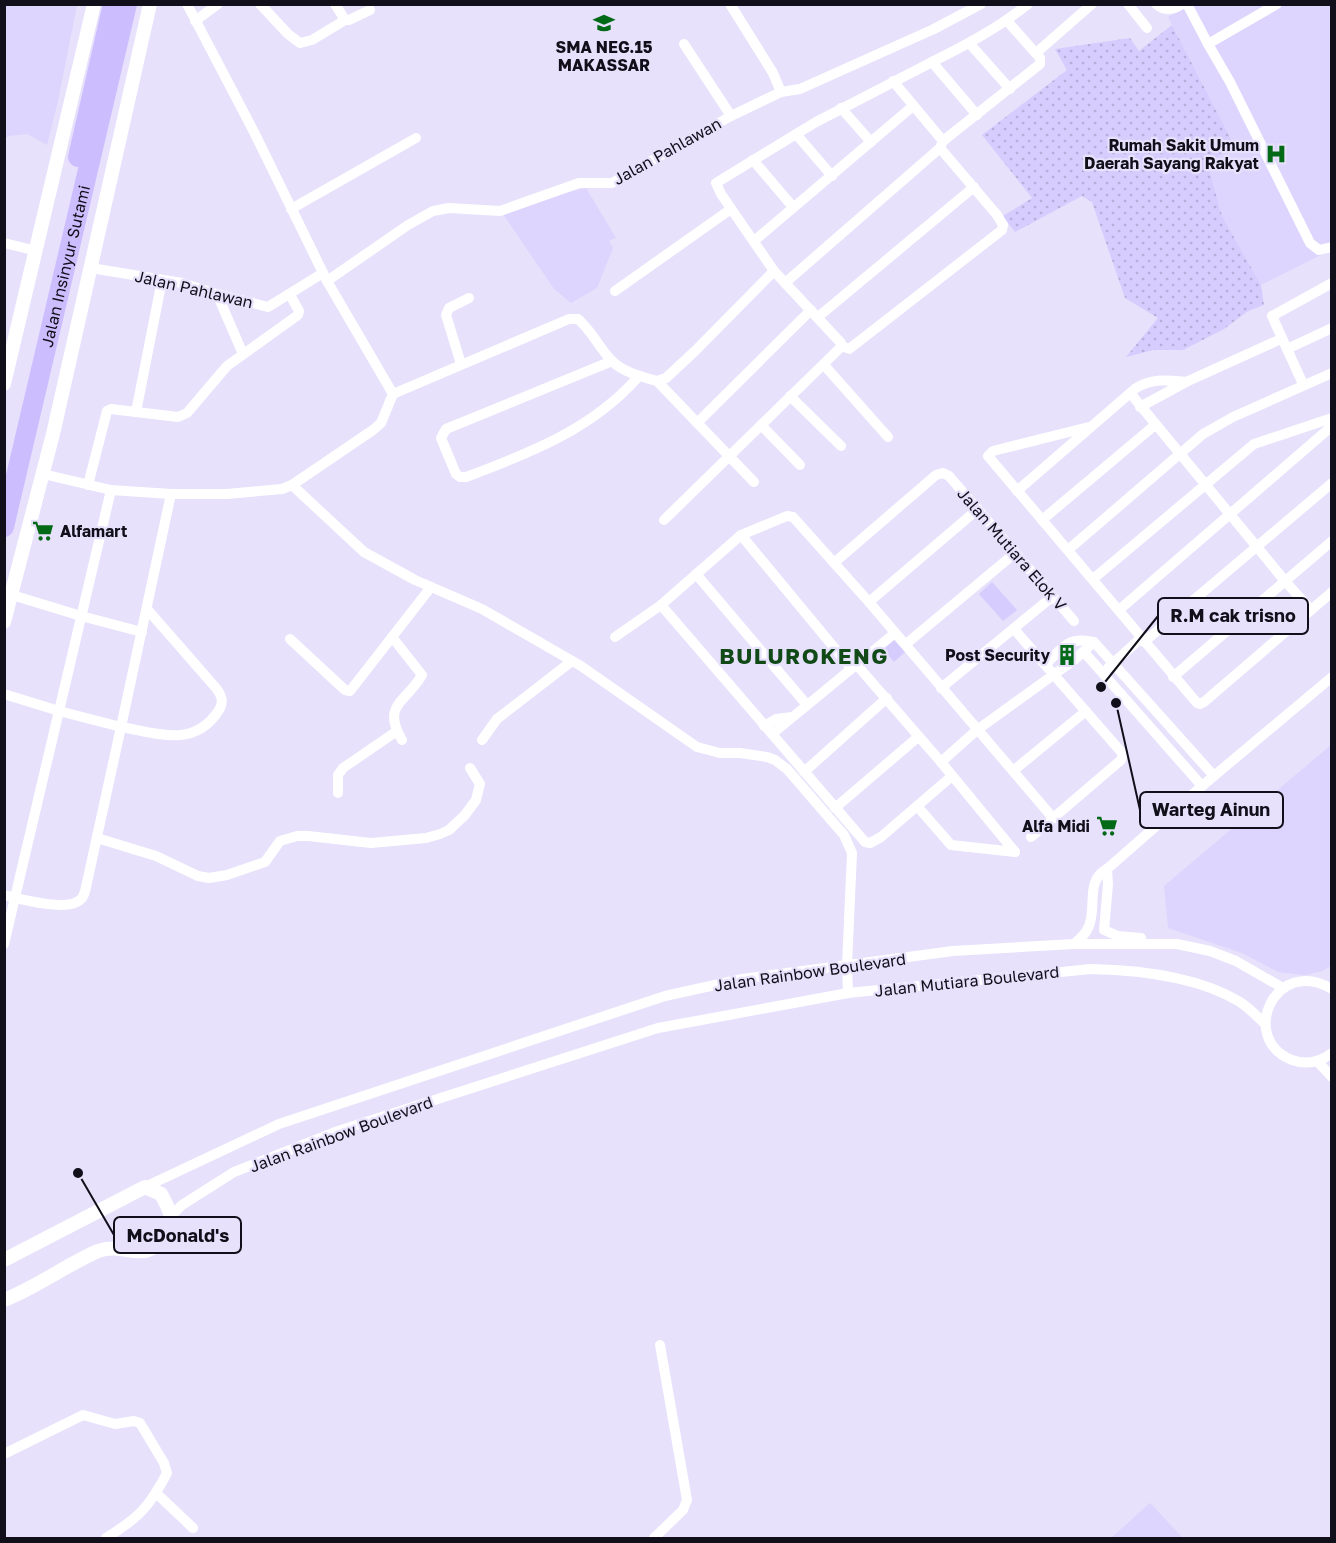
<svg xmlns="http://www.w3.org/2000/svg" width="1336" height="1543" font-family="'Golos Text',sans-serif">
  <style>
    .built { fill: #ddd5fd }
    .grass { fill: url(#grass-dots) }
    .park { fill: #d6ccfe }
    .lines { fill: none; stroke-linecap: round; stroke-linejoin: round }
    .minor { stroke: #fff; stroke-width: 10 }
    .tertiary { stroke: #fff; stroke-width: 14 }
    .motorway { stroke: #ccbefe; stroke-width: 20 }
    .labels { text-anchor: middle; dominant-baseline: central; stroke-width: 4.5; stroke-linejoin: round; paint-order: stroke }
    .poi-label { font-size: 16px; font-weight: bold; fill: #110f1a; stroke: #e7e1fc; text-anchor: end }
    .street-label { font-size: 16px; fill: #110f1a; stroke: #e7e1fc }
    .district-label { font-size: 22px; font-weight: bold; letter-spacing: 1.5px; fill: #114a16; stroke: #e7e1fc }
    .leader { fill: none; stroke: #110f1a; stroke-width: 2 }
    .callout-dot { fill: #110f1a; stroke: #e7e1fc; stroke-width: 2 }
    .callout { fill: #e7e1fc; stroke: #110f1a; stroke-width: 2 }
    .callout-label { font-size: 18px; text-anchor: middle; font-weight: bold; fill: #110f1a }
  </style>
  <defs>
    <pattern id="grass-dots" width="8" height="8" patternUnits="userSpaceOnUse" patternTransform="scale(1.5)"><rect width="8" height="8" fill="#d6ccfe"/><path d="M2 2h.1M6 6h.1" fill="none" stroke="#b7aed9" stroke-width="1.8" stroke-linecap="round"/></pattern>
  </defs>
  <rect width="100%" height="100%" fill="#e7e1fc"/>
  <g class="built">
    <polygon points="5,4 77,5 58,101 47,145 27,134 9,136 5,138"/>
    <polygon points="1191,5 1331,5 1331,250 1261,285 1222,216 1208,164 1233,143 1168,17"/>
    <polygon points="586,188 616,238 609,241 613,248 597,288 571,303 554,289 503,214 558,195"/>
    <polygon points="1331,745 1331,966 1322,971 1305,975 1278,972 1242,953 1168,928 1164,886"/>
    <polygon points="1150,1503 1183,1538 1111,1538"/>
  </g>
  <polygon class="grass" points="1172,25 1233,143 1208,165 1222,216 1261,285 1264,305 1248,311 1224,329 1183,350 1153,350 1126,357 1158,318 1125,298 1092,202 1082,196 1015,232 1003,216 1032,198 982,135 1067,70 1055,49 1130,38 1139,51"/>
  <g class="park">
    <polygon points="992,582 1017,610 1003,621 979,594"/>
    <polygon points="893,639 905,652 894,662 882,648"/>
  </g>
  <g class="lines">
    <g class="minor">
      <polyline points="187,4 255,134 327,281 408,225 433,211 449,208 500,211 579,183 612,183 731,116 781,92 800,89 934,29 981,4"/>
      <polyline points="260,4 288,34 300,43 312,40 345,20"/>
      <polyline points="335,4 345,20 349,20 370,10"/>
      <polyline points="730,4 773,73 781,92"/>
      <polyline points="1128,4 1147,28"/>
      <path d="M1156 4C1164 11 1173 10 1182 4"/>
      <polyline points="1187,4 1208,44 1277,4"/>
      <polyline points="195,21 218,4"/>
      <polyline points="684,44 731,116"/>
      <polyline points="970,44 1010,89"/>
      <polyline points="1208,44 1230,82 1310,243 1319,250 1332,247"/>
      <polyline points="1036,53 1092,4"/>
      <path d="M932 62C966 45 998 28 1028 4"/>
      <polyline points="841,108 871,142"/>
      <polyline points="796,134 832,176"/>
      <polyline points="943,141 1040,64 1040,58 1007,21"/>
      <polyline points="753,160 793,207"/>
      <polyline points="291,209 416,138"/>
      <polyline points="754,241 913,106"/>
      <polyline points="4,243 37,251"/>
      <polyline points="91,268 182,283 217,294 268,307 323,273"/>
      <polyline points="327,281 393,394"/>
      <polyline points="785,283 940,148"/>
      <polyline points="615,291 731,209"/>
      <polyline points="217,294 243,354"/>
      <polyline points="818,317 974,187"/>
      <polyline points="842,346 849,349 853,346 1002,230 1003,225 997,215 940,148 943,141 893,81"/>
      <polyline points="1287,349 1332,328"/>
      <path d="M612 361 446 429 441 438 456 474 460 477H466C530 453 593 429 639 376"/>
      <polyline points="461,364 446,315 449,308 469,298"/>
      <polyline points="824,365 888,437"/>
      <polyline points="657,381 666,378 695,351 774,271"/>
      <polyline points="1303,384 1272,316 1332,283"/>
      <polyline points="1130,393 1285,581 1311,610"/>
      <path d="M393 394 569 319H578C591 330 599 347 611 360 622 372 642 377 657 381L754 482"/>
      <polyline points="790,396 841,446"/>
      <polyline points="1140,407 1186,382 1281,339"/>
      <polyline points="136,412 162,280"/>
      <polyline points="697,423 811,310"/>
      <polyline points="761,425 800,465"/>
      <polyline points="1089,427 993,451 988,456 1197,703 1200,704 1204,702 1332,592"/>
      <polyline points="43,474 111,490 171,494 227,494 282,489 292,485 373,430 381,423 393,394"/>
      <polyline points="88,485 107,411 111,409 178,417 187,413 227,366 298,315 299,311 290,295"/>
      <polyline points="292,485 364,552 415,580 482,609 581,666 697,747 720,753 740,753 767,757 775,760 787,769 844,835 852,853 847,965 848,993"/>
      <path d="M1017 491 1136 388C1153 378 1168 380 1186 382"/>
      <polyline points="664,520 842,346 841,343 774,271 721,194 716,183 816,122 932,62 977,115"/>
      <polyline points="1042,520 1155,425"/>
      <polyline points="741,535 851,668"/>
      <polyline points="1068,550 1203,434 1233,417 1332,373"/>
      <polyline points="835,562 936,475 943,473 949,476 1074,621"/>
      <polyline points="696,574 807,705"/>
      <polyline points="1093,579 1254,444 1332,418"/>
      <polyline points="12,595 81,616 142,632"/>
      <polyline points="869,602 978,509"/>
      <path d="M147 609 216 688C223 697 224 704 217 713 192 748 157 733 121 727L171 494"/>
      <polyline points="1119,610 1332,426"/>
      <polyline points="1014,629 1123,754 1121,760 1031,837"/>
      <path d="M392 637 422 675C406 703 381 704 402 740"/>
      <polyline points="615,637 661,605"/>
      <polyline points="290,639 345,690 350,691 431,587"/>
      <polyline points="1144,642 1332,483"/>
      <polyline points="906,644 1015,553"/>
      <polyline points="1084,652 1202,786"/>
      <polyline points="856,664 941,762"/>
      <path d="M1046 664C1063 647 1068 636 1094 642L1214 776"/>
      <polyline points="1108,668 1141,638"/>
      <polyline points="1173,677 1332,541"/>
      <polyline points="941,688 1052,597"/>
      <polyline points="4,694 59,711 4,944"/>
      <polyline points="764,726 776,719 792,717"/>
      <polyline points="772,734 895,633"/>
      <polyline points="482,740 497,719 572,661"/>
      <polyline points="1013,771 1086,711"/>
      <polyline points="804,772 887,698"/>
      <polyline points="952,776 881,837 870,843 865,842 661,605 741,535 787,516 793,517 869,602 1053,818"/>
      <polyline points="338,793 338,775 343,768 397,731"/>
      <polyline points="917,806 951,845 1015,852"/>
      <polyline points="835,808 918,737"/>
      <polyline points="97,838 156,856 198,876 209,878 227,875 265,862 280,841 297,836 308,836 371,843 426,838 440,834 449,830 465,815 476,800 480,784 470,768"/>
      <polyline points="1015,852 941,762 977,730 1074,660 1094,642"/>
      <polyline points="1107,869 1108,884 1104,930 1118,936 1141,938"/>
      <path d="M4 895C20 899 67 912 80 900 84 897 85 892 86 887L121 727 59 711 111 490"/>
      <path d="M1074 944C1080 939 1086 934 1089 926 1097 906 1085 881 1107 869L1202 786 1332 677"/>
      <path d="M1332 989C1275 955 1238 1039 1292 1060 1306 1065 1320 1062 1332 1053"/>
      <polyline points="1317,1061 1332,1077"/>
      <polyline points="145,1187 279,1124 665,996 742,979 953,951 1074,944 1177,944 1210,951 1236,961 1283,988"/>
      <path d="M172 1215 182 1205 234 1172 338 1131 658 1028 848 993 1091 969C1140 970 1197 976 1240 1002 1249 1008 1257 1016 1265 1024"/>
      <path d="M4 1454 83 1415 115 1424 134 1421 140 1423 164 1463 167 1473C149 1508 138 1518 106 1538"/>
      <polyline points="156,1493 193,1528"/>
      <polyline points="654,1538 683,1510 687,1500 660,1345"/>
    </g>
    <g class="tertiary">
      <polyline points="4,384 94,4"/>
      <polyline points="4,622 53,434 150,4"/>
      <path d="M4 1260 145 1187 161 1194C170 1212 176 1217 164 1236 146 1266 124 1241 98 1251 66 1265 37 1287 4 1300"/>
    </g>
    <g class="motorway">
      <polyline points="78,157 113,4"/>
      <path id="s1" d="M4 527 127 4"/>
    </g>
  </g>
  <defs>
    <symbol id="school-bare" viewBox="-9 -9 18 18"><path d="M0-5L7-2L0 1L-7-2ZM-4 1L0 2.5L4 1V4Q0 6-4 4Z" fill="#026916" stroke="#e7e1fc" stroke-width="2.5" paint-order="stroke"/></symbol>
    <symbol id="hospital-bare" viewBox="-9 -9 18 18"><path d="M-5-5h3v3.5h4V-5h3V5h-3V1.5h-4V5h-3Z" fill="#026916" stroke="#e7e1fc" stroke-width="2.5" paint-order="stroke"/></symbol>
    <symbol id="supermarket-bare" viewBox="-9 -9 18 18"><path d="M-6-5.5h2.5l.6 2H6L4.5 2H-2.5L-4.4-4H-6ZM-1.5 3.2a1.3 1.3 0 1 0 .1 0ZM3 3.2a1.3 1.3 0 1 0 .1 0Z" fill="#026916" stroke="#e7e1fc" stroke-width="2.5" paint-order="stroke"/></symbol>
    <symbol id="building-bare" viewBox="-9 -9 18 18"><path d="M-4-6H4V6H1V3H-1V6H-4ZM-2.5-4.3h1.7v1.8h-1.7ZM.8-4.3h1.7v1.8H.8ZM-2.5-1h1.7V.8h-1.7ZM.8-1h1.7V.8H.8Z" fill="#026916" stroke="#e7e1fc" stroke-width="2.5" paint-order="stroke"/></symbol>
  </defs>
  <g fill-rule="evenodd">
    <use href="#school-bare" x="589" y="8" width="30" height="30"/>
    <use href="#hospital-bare" x="1261" y="139" width="30" height="30"/>
    <use href="#supermarket-bare" x="28" y="516" width="30" height="30"/>
    <use href="#building-bare" x="1052" y="640" width="30" height="30"/>
    <use href="#supermarket-bare" x="1092" y="811" width="30" height="30"/>
  </g>
  <g class="labels">
    <g class="poi-label">
      <text x="604" y="47" text-anchor="middle">SMA NEG.15<tspan x="604" dy="18">MAKASSAR</tspan></text>
      <text x="1259" y="145">Rumah Sakit Umum<tspan x="1259" dy="18">Daerah Sayang Rakyat</tspan></text>
      <text x="60" y="531" text-anchor="start">Alfamart</text>
      <text x="1050" y="655">Post Security</text>
      <text x="1090" y="826">Alfa Midi</text>
    </g>
    <g class="street-label">
      <text transform="translate(667 151) rotate(-29)">Jalan Pahlawan</text>
      <text stroke="none"><textPath href="#s1" startOffset="268">Jalan Insinyur Sutami</textPath></text>
      <text transform="translate(194 289) rotate(13)">Jalan Pahlawan</text>
      <text transform="translate(1012 549) rotate(49)">Jalan Mutiara Elok V</text>
      <text transform="translate(810 972) rotate(-8)">Jalan Rainbow Boulevard</text>
      <text transform="translate(967 981) rotate(-6)">Jalan Mutiara Boulevard</text>
      <text transform="translate(341 1134) rotate(-20)">Jalan Rainbow Boulevard</text>
    </g>
    <g class="district-label">
      <text x="804" y="655">BULUROKENG</text>
    </g>
  </g>
  <path class="leader" d="M1101 687L1158 616M1116 703L1140 810M78 1173L114 1235"/>
  <g class="callout-dot">
    <circle cx="1101" cy="687" r="6"/>
    <circle cx="1116" cy="703" r="6"/>
    <circle cx="78" cy="1173" r="6"/>
  </g>
  <g class="callout">
    <rect x="1158" y="598" width="150" height="36" rx="6"/>
    <rect x="1140" y="792" width="143" height="36" rx="6"/>
    <rect x="114" y="1217" width="127" height="36" rx="6"/>
  </g>
  <g class="callout-label">
    <text x="1233" y="622">R.M cak trisno</text>
    <text x="1211" y="816">Warteg Ainun</text>
    <text x="178" y="1242">McDonald's</text>
  </g>
  <rect width="1336" height="1543" fill="none" stroke="#110f1a" stroke-width="12"/>
</svg>
